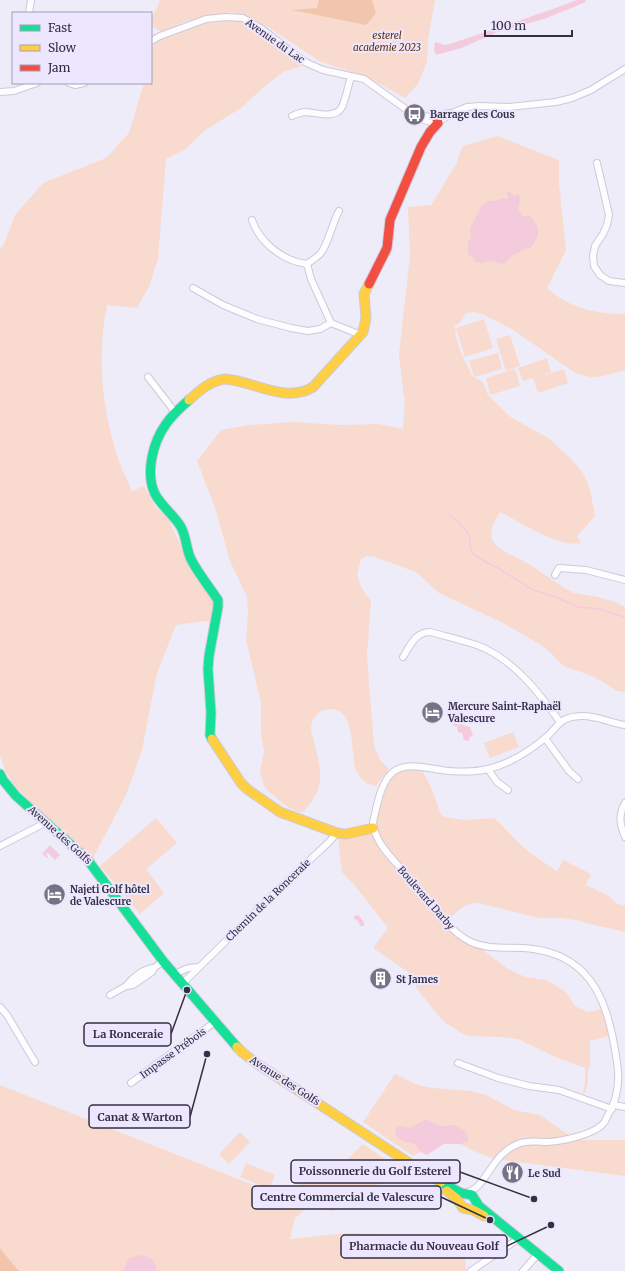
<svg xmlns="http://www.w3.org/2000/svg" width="625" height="1271" font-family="Merriweather,serif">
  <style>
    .green { fill: #f8dbce }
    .forest { fill: #f1c6ad }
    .water { fill: #f4cbdd }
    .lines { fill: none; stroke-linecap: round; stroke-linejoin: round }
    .stream { stroke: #f4cbdd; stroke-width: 1.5 }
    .street-casing { stroke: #cdc9da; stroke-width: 8 }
    .fast-casing { stroke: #cdc9da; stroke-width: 11 }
    .slow-casing { stroke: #cdc9da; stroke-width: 11 }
    .jam-casing { stroke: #cdc9da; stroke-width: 11 }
    .street { stroke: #fdfcfe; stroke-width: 6 }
    .fast { stroke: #16e098; stroke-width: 9 }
    .slow { stroke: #ffcf43; stroke-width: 9 }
    .jam { stroke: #f24e42; stroke-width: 9 }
    .labels { text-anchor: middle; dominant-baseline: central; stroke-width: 4; stroke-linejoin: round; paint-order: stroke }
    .park-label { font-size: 10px; font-style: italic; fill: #603002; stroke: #ece7fe }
    .street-label { font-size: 10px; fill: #352f45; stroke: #ece7fe }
    .poi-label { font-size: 10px; font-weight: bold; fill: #352f45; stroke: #ece7fe; text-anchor: start }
    .leader { fill: none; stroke: #352f45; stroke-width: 1.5 }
    .callout-dot { fill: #352f45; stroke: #ece7fe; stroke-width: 1.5 }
    .callout { fill: #ece7fe; stroke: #352f45; stroke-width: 1.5 }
    .callout-label { font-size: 11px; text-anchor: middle; font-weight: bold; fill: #352f45 }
  </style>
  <rect width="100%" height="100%" fill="#efecf9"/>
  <g class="green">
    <polygon points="160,0 435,0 428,40 427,62 418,84 405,98 369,78 319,61 268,27 232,12 186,21 162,32 151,26 151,21"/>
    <path d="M240 19 305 65 283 72 264 87 241 108 204 131 186 149 166 159 158 259 149 287 137 308 107 305C98 351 101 397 113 442 117 459 125 475 132 491L144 486 155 506 169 520 185 555 216 595 215 620 176 625 157 673 142 750 126 795 93 858 89 862 15 786 6 772 0 756V249L4 244 15 215 43 183 106 158 129 133 144 83H151V46L163 38 200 24Z"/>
    <path d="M497 136 559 160V182L566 250 547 288C569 308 596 314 625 314V370C604 375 597 381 575 373L512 329 482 314 474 312 467 313 463 317 460 323 455 326C455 344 465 361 473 377H474L469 361 498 353 502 369 474 377 483 382 488 395 509 416 550 439 573 461 583 473 590 489 595 516 577 536 581 543C559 548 520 522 500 512L493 525 491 532 492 540 497 546 507 553 529 564 563 587 574 593 598 597 615 602 625 607V692L617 691 600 680 584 673 568 668 561 664 551 653 541 645 503 623 439 593 416 572 372 556C368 556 365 557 361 559L357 575 362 589 371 601 367 656 374 746 380 760 389 769 376 786C365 784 360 779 355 768 353 756 352 730 347 720 343 711 333 707 324 710 319 712 313 717 312 723 310 729 312 735 314 741 321 771 327 787 303 812H298L286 806 268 791 264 785 260 772 264 752 261 733V702L246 640 248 614 247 597 230 561 215 507 197 461 221 430 249 425 293 422 340 425 379 424 403 429 405 398H404L399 354 410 256 408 207 431 205 457 163 460 152 463 146Z"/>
    <polygon points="484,319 493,348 465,357 456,328"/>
    <polygon points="510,335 520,366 506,371 496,339"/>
    <polygon points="547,358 551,372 537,377 564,369 568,383 538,393 533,378 523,381 518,368"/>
    <polygon points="515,369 520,386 490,395 486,378"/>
    <polygon points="513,732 519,747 490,758 484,743"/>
    <path d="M421 768 429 783 441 814 444 817 464 820 494 818C504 826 511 836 521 845 532 855 545 863 557 871L563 860 591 874 586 885 609 896 616 903 625 906V932L590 924 576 920 561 918H539L479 903C463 902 455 914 444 925L454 934 464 942 479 947 508 969 525 977 546 980 550 982 566 992 575 1006 588 1012 602 1009 609 1036 590 1041V1069H588V1082L585 1093H583L585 1082V1068L555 1057 518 1039 501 1037 468 1036 463 1034 447 1024 441 1019 418 990 408 972 373 948 388 928 356 887 342 872 338 838 341 836 365 834 377 825V816L386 788 392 778 402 770Z"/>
    <polygon points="156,818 177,843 146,869 164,893 140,914 100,866"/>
    <polygon points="395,1074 418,1085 433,1088 470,1091 486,1095 514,1110 540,1115 576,1140 625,1140 625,1176 503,1160 492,1158 476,1152 452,1140 437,1142 413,1156 363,1122"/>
    <polygon points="0,1085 276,1194 338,1169 363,1144 406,1174 339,1199 334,1211 307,1208 295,1218 290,1239 346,1233 436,1237 464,1244 466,1271 19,1271 0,1248"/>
    <polygon points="240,1132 250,1142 229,1164 219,1154"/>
    <polygon points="246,1163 275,1175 269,1189 240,1177"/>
  </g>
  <g class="forest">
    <polygon points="319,0 372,0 376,13 366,25 292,10 317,8"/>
    <polygon points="0,1248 19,1271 0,1271"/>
  </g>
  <g class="water">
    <path d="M577 0H585L586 2 544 19 498 32 461 48 436 55 434 49 435 42 445 45 450 44C493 29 535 16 577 0Z"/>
    <path d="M506 192H510L514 196 519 194 520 199 518 209 522 216H530C541 229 540 234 531 248L525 249 512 256 507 262 503 264 489 261 482 263 476 262 473 257 468 254V242L471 236 470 228 482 205 487 201H494L503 198 507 199 508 197Z"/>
    <polygon points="451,713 462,717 463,720 456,727 453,725 454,723 453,719 449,717 449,716"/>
    <polygon points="460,724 470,727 473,735 469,738 469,741 464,740 462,733 458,732 457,727"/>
    <polygon points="50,845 60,855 55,860 48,853 46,854 48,857 47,858 42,854"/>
    <polygon points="358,915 364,922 364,926 360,926 358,921 354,919 354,916"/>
    <polygon points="426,1119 440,1126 455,1125 465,1131 468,1137 468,1141 461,1144 444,1144 427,1155 422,1153 415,1144 406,1142 397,1138 395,1133 396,1127 399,1126 410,1128"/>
    <path d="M140 1255C149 1255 154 1260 157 1268L156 1271H123L128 1259Z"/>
  </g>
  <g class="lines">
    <polyline class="stream" points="450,515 459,522 470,536 470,549 476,556 486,562 498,568 533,590 553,596 578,607 601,609 610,613 625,617"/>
    <defs>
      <g id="street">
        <polyline points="29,13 31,0"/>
        <polyline points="151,41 160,36 206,19 226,17 243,18 262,29 293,53 307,63 323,70 364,79 407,110 424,120 431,122 443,119 452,113 467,107 479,106 509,107 556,102 572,98 591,90 625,69"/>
        <polyline points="69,83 75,85 84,83"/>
        <polyline points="0,92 14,91 37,83"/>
        <polyline points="419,115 431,117 449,113"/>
        <path d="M292 116C296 114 300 113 304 112 315 112 335 120 342 107 346 98 348 86 351 77"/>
        <polyline points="597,163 609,215 607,225 603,234 595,246 593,256 594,266 600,275 609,281 625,283"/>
        <path d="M252 220C260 243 283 261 307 264L311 279 331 323"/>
        <path d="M307 264C311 261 316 258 320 254 328 246 332 223 339 211"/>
        <polyline points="193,288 223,305 257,319 291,328 308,331 320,329 331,323 361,335"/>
        <polyline points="148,377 175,412"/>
        <polyline points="555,575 559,568 586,570 625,580"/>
        <path d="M403 657C410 646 415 632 430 632 447 637 469 641 486 649 517 664 540 694 560 722"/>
        <polyline points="545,738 569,771 578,779"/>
        <polyline points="488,769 497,782 508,790"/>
        <path d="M625 803C618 815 620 825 625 837"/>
        <polyline points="0,846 41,825 45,822"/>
        <path d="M175 975C183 969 189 967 199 967"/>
        <polyline points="182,984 281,887 329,842 337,833"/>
        <path d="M126 986C132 978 144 968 154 968"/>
        <polyline points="110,995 126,986 133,985 152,972 154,968 163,961"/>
        <polyline points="0,1007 7,1015 35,1062"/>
        <polyline points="458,1063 498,1078 529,1086 559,1090 612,1109"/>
        <path d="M131 1083C150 1069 168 1055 187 1042 196 1035 206 1029 215 1022"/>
        <polyline points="614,1105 625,1107"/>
        <path d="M467 1193C470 1191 474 1189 477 1187 492 1171 496 1153 518 1144 527 1140 538 1142 548 1142 563 1141 591 1135 602 1125 604 1123 606 1120 607 1117 617 1101 620 1081 617 1062 609 1009 596 957 533 949 512 946 491 951 471 942 448 932 421 892 404 872 392 858 374 842 373 822 377 806 380 783 393 772 408 760 432 770 449 771 462 772 476 772 488 769 509 764 528 752 544 739 559 727 558 717 581 716 596 715 610 723 625 725"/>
        <polyline points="471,1271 518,1239"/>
        <polyline points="523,1271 538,1254"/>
      </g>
      <g id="fast">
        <path d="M189 400C181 407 172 415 166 424 153 442 145 473 155 494 162 507 174 515 181 527 186 536 186 547 190 557 195 569 210 588 218 600V607L209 656 208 669 211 713 210 735 212 739"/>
        <polyline points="0,774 3,780 16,796 87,859 163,961 237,1047"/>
        <polyline points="441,1182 461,1193 472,1195 479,1206 559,1271"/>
      </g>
      <g id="slow">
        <path d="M189 400C200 390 210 381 225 379 254 381 285 404 313 387L363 332 366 318 364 294 369 284"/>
        <polyline points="212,739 241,783 247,789 280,812 337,833 346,834 373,828"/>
        <polyline points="237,1047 243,1053 256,1063 417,1168 441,1182"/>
        <polyline points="447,1191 457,1199 463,1208 473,1210 484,1216"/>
      </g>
      <polyline id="jam" points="369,284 387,248 390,220 421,147 430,132 438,123 436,116"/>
    </defs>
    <use href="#street" class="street-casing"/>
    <use href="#fast" class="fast-casing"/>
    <use href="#slow" class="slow-casing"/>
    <use href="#jam" class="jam-casing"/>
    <use href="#street" class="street"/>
    <use href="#fast" class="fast"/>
    <use href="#slow" class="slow"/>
    <use href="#jam" class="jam"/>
  </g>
  <defs>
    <symbol id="bus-disc" viewBox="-11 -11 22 22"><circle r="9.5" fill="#767184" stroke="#ece7fe"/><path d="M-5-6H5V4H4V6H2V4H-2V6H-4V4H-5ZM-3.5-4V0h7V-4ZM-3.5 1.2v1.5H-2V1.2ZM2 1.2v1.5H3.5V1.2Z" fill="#fff"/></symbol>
    <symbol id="hotel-disc" viewBox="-11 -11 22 22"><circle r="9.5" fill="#767184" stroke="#ece7fe"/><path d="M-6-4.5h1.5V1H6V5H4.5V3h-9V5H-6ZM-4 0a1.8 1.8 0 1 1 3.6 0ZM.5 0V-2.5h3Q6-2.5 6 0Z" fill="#fff"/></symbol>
    <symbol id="building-disc" viewBox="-11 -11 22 22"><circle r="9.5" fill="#767184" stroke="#ece7fe"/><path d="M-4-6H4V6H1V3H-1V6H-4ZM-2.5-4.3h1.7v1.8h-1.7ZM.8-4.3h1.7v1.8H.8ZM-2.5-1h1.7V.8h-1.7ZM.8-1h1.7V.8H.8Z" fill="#fff"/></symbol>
    <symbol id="restaurant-disc" viewBox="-11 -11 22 22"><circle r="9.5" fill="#767184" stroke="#ece7fe"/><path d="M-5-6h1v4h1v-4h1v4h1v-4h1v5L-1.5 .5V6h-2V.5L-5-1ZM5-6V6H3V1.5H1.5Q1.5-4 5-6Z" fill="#fff"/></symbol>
  </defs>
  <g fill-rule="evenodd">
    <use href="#bus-disc" x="402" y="102" width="25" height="25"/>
    <use href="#hotel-disc" x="420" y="700" width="25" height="25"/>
    <use href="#hotel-disc" x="42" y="882" width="25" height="25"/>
    <use href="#building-disc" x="368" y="966" width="25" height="25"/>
    <use href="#restaurant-disc" x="500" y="1160" width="25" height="25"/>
  </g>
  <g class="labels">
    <g class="park-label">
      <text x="387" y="35">esterel<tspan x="387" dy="12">academie 2023</tspan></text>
    </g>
    <g class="street-label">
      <text transform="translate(275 41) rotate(35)">Avenue du Lac</text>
      <text transform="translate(60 835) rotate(42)">Avenue des Golfs</text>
      <text transform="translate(426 898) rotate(49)">Boulevard Darby</text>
      <text transform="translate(268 900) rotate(-44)">Chemin de la Ronceraie</text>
      <text transform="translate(173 1053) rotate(-36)">Impasse Prébois</text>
      <text transform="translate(285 1081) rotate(33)">Avenue des Golfs</text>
    </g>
    <g class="poi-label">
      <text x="430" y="114">Barrage des Cous</text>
      <text x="448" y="706">Mercure Saint-Raphaël<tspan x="448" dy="12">Valescure</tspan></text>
      <text x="70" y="889">Najeti Golf hôtel<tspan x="70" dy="12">de Valescure</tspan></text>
      <text x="396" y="979">St James</text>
      <text x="528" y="1173">Le Sud</text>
    </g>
  </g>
  <path class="leader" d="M187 990L171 1034M207 1054L190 1117M534 1199L460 1172M490 1220L441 1197M551 1225L507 1246"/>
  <g class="callout-dot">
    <circle cx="187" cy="990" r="4"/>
    <circle cx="207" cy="1054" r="4"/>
    <circle cx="534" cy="1199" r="4"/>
    <circle cx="490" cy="1220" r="4"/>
    <circle cx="551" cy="1225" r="4"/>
  </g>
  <g class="callout">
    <rect x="84" y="1023" width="87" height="23" rx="4"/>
    <rect x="89" y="1105" width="101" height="23" rx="4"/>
    <rect x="291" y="1160" width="169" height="23" rx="4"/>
    <rect x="252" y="1186" width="189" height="23" rx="4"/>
    <rect x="341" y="1235" width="166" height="23" rx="4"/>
  </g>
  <g class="callout-label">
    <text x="128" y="1038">La Ronceraie</text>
    <text x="140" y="1121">Canat &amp; Warton</text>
    <text x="375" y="1175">Poissonnerie du Golf Esterel</text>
    <text x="347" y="1201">Centre Commercial de Valescure</text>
    <text x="424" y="1250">Pharmacie du Nouveau Golf</text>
  </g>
  <rect x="12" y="12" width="140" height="72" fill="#ece7fe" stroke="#a39db4"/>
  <rect x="20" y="25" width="20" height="6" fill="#16e098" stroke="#a39db4"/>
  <text x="48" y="32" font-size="12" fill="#352f45">Fast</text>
  <rect x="20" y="45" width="20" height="6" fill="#ffcf43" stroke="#a39db4"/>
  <text x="48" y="52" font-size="12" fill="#352f45">Slow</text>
  <rect x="20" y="65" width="20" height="6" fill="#f24e42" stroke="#a39db4"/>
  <text x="48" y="72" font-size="12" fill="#352f45">Jam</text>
  <path d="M485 30v6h87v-6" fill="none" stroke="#352f45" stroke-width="2"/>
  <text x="491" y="30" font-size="12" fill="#352f45" stroke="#ece7fe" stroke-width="3" paint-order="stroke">100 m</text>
</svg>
